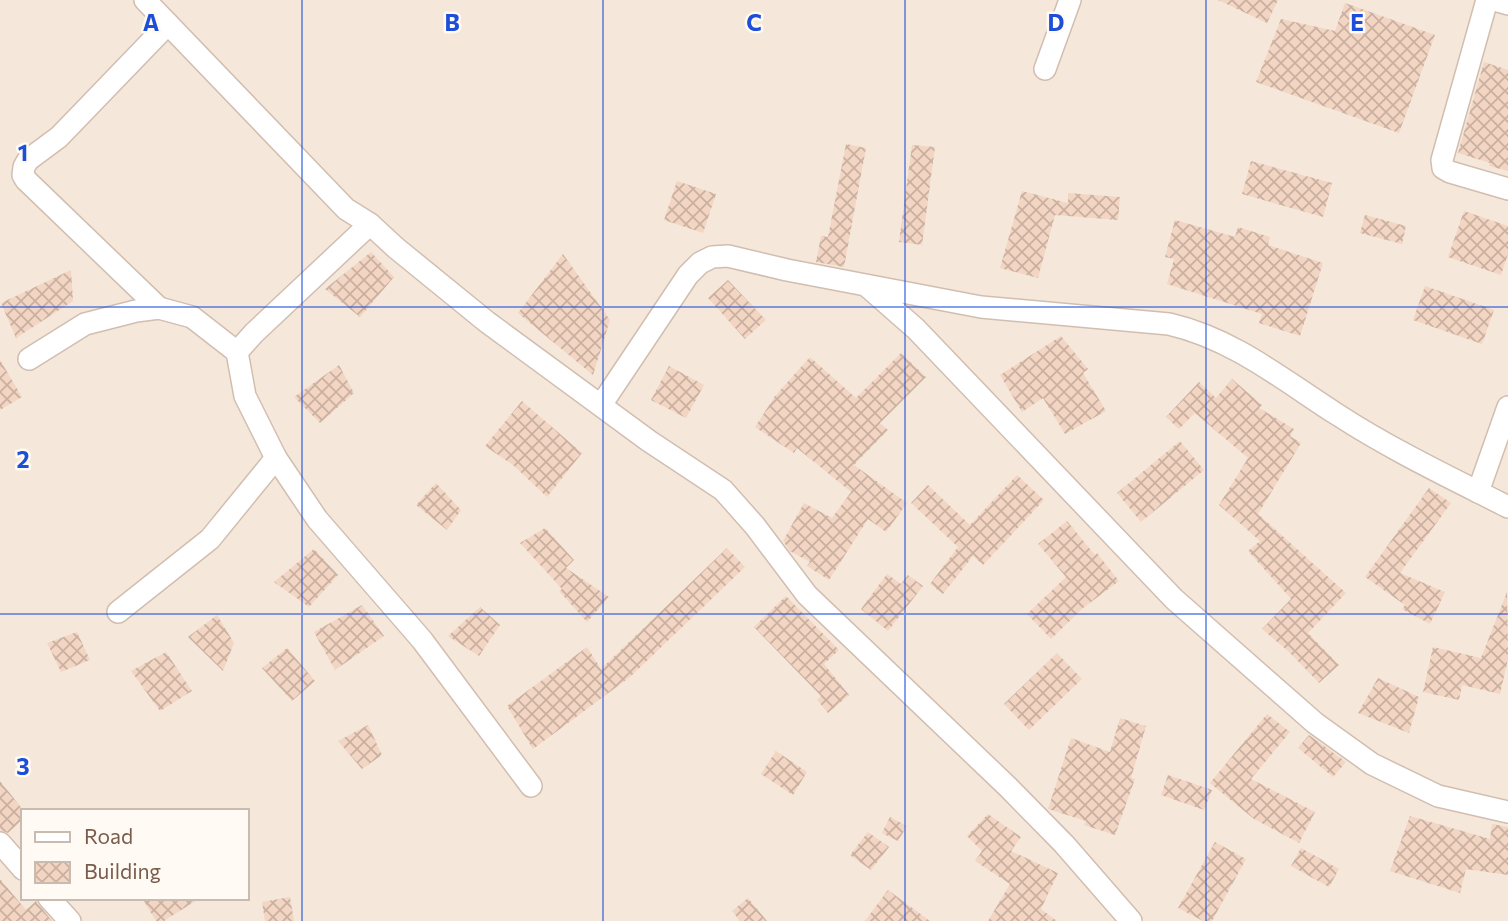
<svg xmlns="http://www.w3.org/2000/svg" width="1508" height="921" font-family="Commissioner,sans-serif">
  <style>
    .residential { fill: #f5e8da; fill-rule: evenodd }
    .building { fill: url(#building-cross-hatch) }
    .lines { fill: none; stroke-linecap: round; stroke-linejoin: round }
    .minor-casing { stroke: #d1beb0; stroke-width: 24 }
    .minor { stroke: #fff; stroke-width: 21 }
    .grid { fill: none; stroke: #1d4ed8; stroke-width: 2; stroke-opacity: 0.55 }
    .grid-label { font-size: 23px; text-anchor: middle; font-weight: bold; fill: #1d4ed8; stroke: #fffaf3; stroke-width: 5; stroke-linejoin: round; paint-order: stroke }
  </style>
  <defs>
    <pattern id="building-cross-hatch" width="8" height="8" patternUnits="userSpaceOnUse" patternTransform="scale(1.75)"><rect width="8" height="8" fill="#f3d5c3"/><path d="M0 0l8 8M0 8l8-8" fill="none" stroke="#cab0a1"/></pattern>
  </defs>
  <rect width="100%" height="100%" fill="#fdf6ec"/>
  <path class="residential" d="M0 0H1508V921H0ZM23 811H247V898H23Z"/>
  <g class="building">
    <polygon points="1218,0 1278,0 1267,23"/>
    <polygon points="1345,3 1435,35 1399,133 1256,82 1281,19 1335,31"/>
    <polygon points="1484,62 1508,70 1508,171 1489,166 1490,163 1458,153"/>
    <polygon points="846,144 866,148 844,267 816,262 821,236 828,237"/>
    <polygon points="912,145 935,147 922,245 899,242"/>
    <polygon points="1251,161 1332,183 1323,217 1242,194"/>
    <polygon points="677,181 716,194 703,233 664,220"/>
    <polygon points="1022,191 1068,203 1068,193 1120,197 1118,220 1055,215 1038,278 1000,268"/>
    <polygon points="1464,211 1508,226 1508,254 1501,275 1448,257"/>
    <polygon points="1365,215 1406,226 1402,244 1360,233"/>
    <polygon points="1175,220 1235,237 1238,227 1270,237 1268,245 1323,263 1300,336 1259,323 1262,314 1167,284 1174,259 1165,257"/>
    <polygon points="371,252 394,277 360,317 325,289"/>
    <polygon points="563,254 610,320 593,375 518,313"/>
    <polygon points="71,270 73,301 16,338 1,303"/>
    <polygon points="728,280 766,320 745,339 708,298"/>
    <polygon points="1425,286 1494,310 1482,344 1413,320"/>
    <polygon points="1061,336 1088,369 1083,373 1106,411 1065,434 1043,398 1022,412 1000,375"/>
    <polygon points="901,353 926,377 880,423 888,430 854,465 907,503 886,532 868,519 829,580 807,566 810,562 790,551 783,541 804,503 832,518 851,492 797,448 794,453 755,427 775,396 810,357 856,398"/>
    <polygon points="0,360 22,397 0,410"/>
    <polygon points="339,365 354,393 320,423 294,397"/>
    <polygon points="669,366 704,385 686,418 651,400"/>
    <polygon points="1232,379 1262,405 1259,408 1294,429 1290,436 1301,443 1258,514 1346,593 1308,633 1339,665 1319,683 1289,652 1262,629 1291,599 1248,551 1260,541 1219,505 1248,458 1195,413 1179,429 1166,417 1199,382 1216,398"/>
    <polygon points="522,401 582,453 547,497 513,465 485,446"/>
    <polygon points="1180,441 1204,470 1141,522 1117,493"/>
    <polygon points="1017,475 1044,500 983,565 973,556 943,594 930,584 958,547 911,503 928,485 970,525"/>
    <polygon points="436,483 461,510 447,530 416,505"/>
    <polygon points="1429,488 1451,503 1400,573 1445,592 1430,624 1402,609 1405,605 1365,577"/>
    <polygon points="1067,521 1095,555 1097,553 1119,581 1083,608 1051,639 1027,614 1066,577 1038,544"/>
    <polygon points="545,528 574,560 566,568 609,597 587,622 559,591 562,589 520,543"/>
    <polygon points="727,548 745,567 630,677 533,749 507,706 587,647 601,669"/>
    <polygon points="314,549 338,575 309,607 274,582"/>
    <polygon points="887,574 901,584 908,575 923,586 888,631 861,609"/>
    <polygon points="1507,592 1508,659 1500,694 1462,685 1459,700 1423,692 1433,647 1481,658"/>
    <polygon points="786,596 839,650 824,664 849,695 828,713 817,700 821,696 754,627"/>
    <polygon points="362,605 384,636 335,670 314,632"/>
    <polygon points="480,607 500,625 479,656 448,636"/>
    <polygon points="217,615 234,643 223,671 188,637"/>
    <polygon points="77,632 90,660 61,672 47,643"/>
    <polygon points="287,648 315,681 292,701 262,668"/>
    <polygon points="166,652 192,691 160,711 131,671"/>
    <polygon points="1057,653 1082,679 1029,730 1004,704"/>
    <polygon points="1378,678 1419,697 1409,733 1358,713"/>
    <polygon points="1267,714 1290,732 1251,779 1315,812 1299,843 1254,819 1210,783"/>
    <polygon points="1120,718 1146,726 1131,778 1135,779 1115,835 1084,825 1086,821 1048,809 1071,738 1110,752"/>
    <polygon points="368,725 382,755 362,769 338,741"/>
    <polygon points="1309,735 1346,762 1333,777 1298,748"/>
    <polygon points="776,751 807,772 793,795 761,774"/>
    <polygon points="1168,775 1212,790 1204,810 1161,795"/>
    <polygon points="0,781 24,811 23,819 8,833 0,830"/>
    <polygon points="988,814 1021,837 1011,851 1058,873 1041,909 1057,921 988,921 1010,884 975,861 982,851 967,836"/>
    <polygon points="1410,816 1490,839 1492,824 1508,827 1508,875 1466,869 1460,893 1390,871"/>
    <polygon points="890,817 907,826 898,841 882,833"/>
    <polygon points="868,832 889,847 871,870 850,855"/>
    <polygon points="1215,842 1246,859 1212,921 1203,921 1178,908"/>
    <polygon points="1301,848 1339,869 1329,887 1291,866"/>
    <polygon points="0,879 26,910 36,901 52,921 0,921"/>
    <polygon points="888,890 930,921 865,921"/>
    <polygon points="290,897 294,921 265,921 262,902"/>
    <polygon points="142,898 200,898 164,921 156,921"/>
    <polygon points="748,898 767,921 740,921 732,911"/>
  </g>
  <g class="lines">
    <defs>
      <g id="minor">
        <polyline points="145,0 346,209 370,224 396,248 487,322 649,441 723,490 755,526 807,595 1008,787 1064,844 1131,921"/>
        <polyline points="1487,0 1442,160 1443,168 1450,172 1508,189"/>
        <polyline points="1494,0 1508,4"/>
        <polyline points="1045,69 1070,0"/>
        <polyline points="370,224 254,333 237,352 245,396 276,458 317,519 422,640 531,786"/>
        <polyline points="867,286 916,329 1174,599 1315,723 1372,764 1438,796 1508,812"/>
        <polyline points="159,308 26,180 23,175 24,167 28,160 59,137 168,24"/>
        <polyline points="29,359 85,324 136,311 159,308 192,317 237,352"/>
        <path d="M601 405 688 275 700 263 712 257 728 256 787 270 981 307 1169 324C1234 339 1283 380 1338 415 1392 450 1451 478 1508 507"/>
        <polyline points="1478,492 1508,407"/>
        <polyline points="118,612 210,539 276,458"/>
        <polyline points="0,843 23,869"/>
        <polyline points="49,898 70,921"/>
      </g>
    </defs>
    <use href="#minor" class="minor-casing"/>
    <use href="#minor" class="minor"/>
  </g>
  <path class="grid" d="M302 0V921M603 0V921M905 0V921M1206 0V921M0 307H1508M0 614H1508"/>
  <g class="grid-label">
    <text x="151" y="31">A</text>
    <text x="452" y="31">B</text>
    <text x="754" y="31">C</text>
    <text x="1056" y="31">D</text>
    <text x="1357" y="31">E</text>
    <text x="23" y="161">1</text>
    <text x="23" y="468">2</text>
    <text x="23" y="775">3</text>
  </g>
  <rect x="21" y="809" width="228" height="91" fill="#fffaf3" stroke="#cabbb1" stroke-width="2"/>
  <rect x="35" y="832" width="35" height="10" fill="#ffffff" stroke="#cabbb1" stroke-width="2"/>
  <text x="84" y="844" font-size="21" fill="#7a5c4d">Road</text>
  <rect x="35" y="862" width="35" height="21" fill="url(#building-cross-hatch)" stroke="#cabbb1" stroke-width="2"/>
  <text x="84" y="879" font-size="21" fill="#7a5c4d">Building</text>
</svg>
